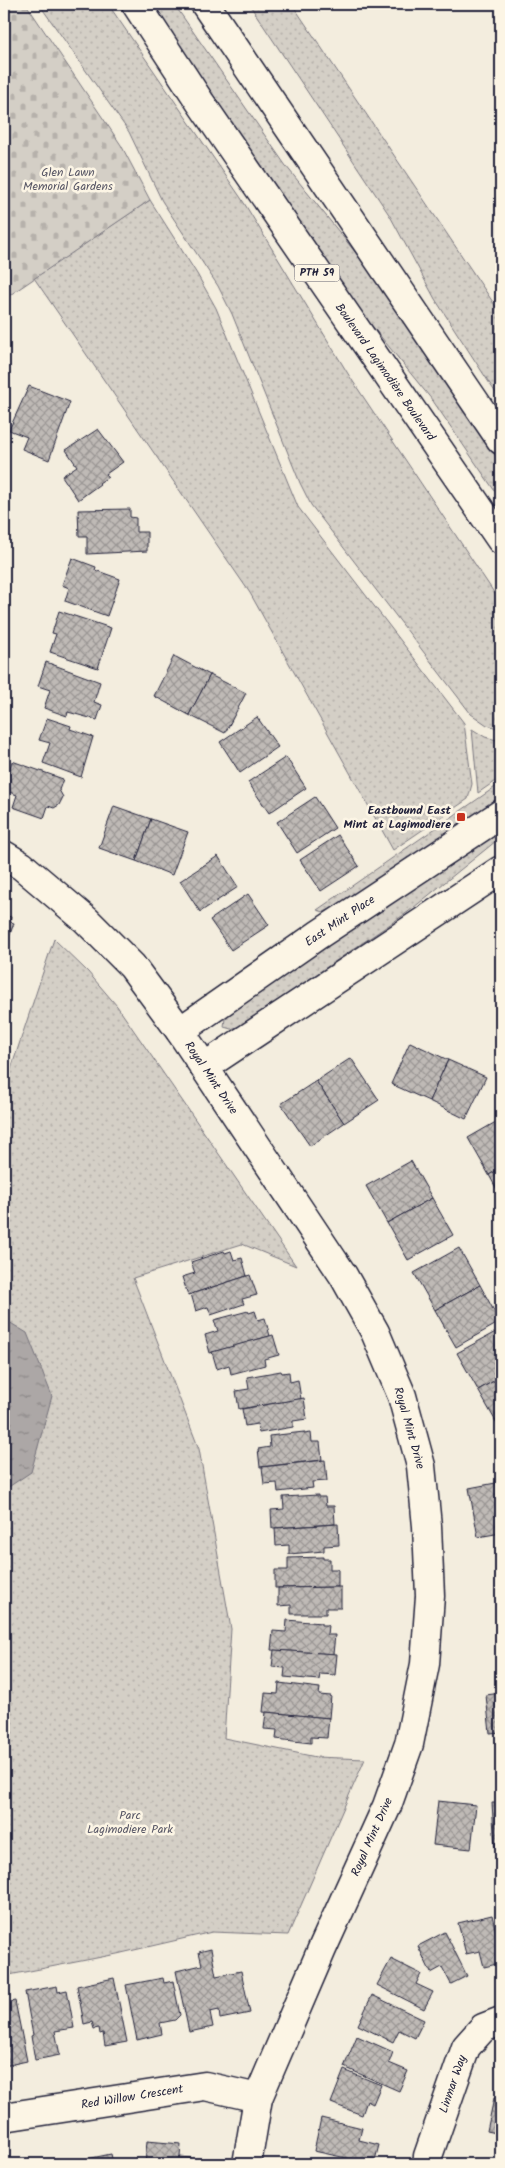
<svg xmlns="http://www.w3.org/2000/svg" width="505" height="2168" font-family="Kalam,sans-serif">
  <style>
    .grass { fill: url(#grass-dots); stroke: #7b7880 }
    .cemetery { fill: url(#cemetery-stones); stroke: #7b7880 }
    .water { fill: url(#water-ripples); stroke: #75727b }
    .building { fill: url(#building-cross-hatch); stroke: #22223b }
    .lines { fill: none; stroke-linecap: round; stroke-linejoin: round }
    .minor-casing { stroke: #22223b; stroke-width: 31 }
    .major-casing { stroke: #22223b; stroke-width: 31 }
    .minor { stroke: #fcf5e5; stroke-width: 28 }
    .major { stroke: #fcf5e5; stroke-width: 28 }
    .poi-dot { fill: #c8321e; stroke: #fcf5e5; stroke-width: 2 }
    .labels { text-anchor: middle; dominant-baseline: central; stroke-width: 5; stroke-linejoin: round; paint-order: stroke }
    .shield { fill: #fcf5e5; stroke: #63616e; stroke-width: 1 }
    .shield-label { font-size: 11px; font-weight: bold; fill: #22223b }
    .park-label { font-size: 12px; fill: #575665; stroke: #fcf5e5 }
    .street-label { font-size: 12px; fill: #22223b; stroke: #fcf5e5 }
    .poi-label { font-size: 12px; font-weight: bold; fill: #22223b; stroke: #fcf5e5; text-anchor: end }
  </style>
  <defs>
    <pattern id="grass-dots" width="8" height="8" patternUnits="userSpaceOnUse" patternTransform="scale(1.25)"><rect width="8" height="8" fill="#d4cfc6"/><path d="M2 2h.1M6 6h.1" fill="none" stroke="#b6b1ab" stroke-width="1.8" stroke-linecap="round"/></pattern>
    <pattern id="cemetery-stones" width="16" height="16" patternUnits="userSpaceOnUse" patternTransform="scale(1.25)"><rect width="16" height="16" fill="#d4cfc6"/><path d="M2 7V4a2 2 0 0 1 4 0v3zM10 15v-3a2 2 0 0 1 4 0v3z" fill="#b6b1ab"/></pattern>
    <pattern id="water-ripples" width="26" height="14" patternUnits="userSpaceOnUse" patternTransform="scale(1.25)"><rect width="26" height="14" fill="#aca7a6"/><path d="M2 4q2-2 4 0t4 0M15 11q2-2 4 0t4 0" fill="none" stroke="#8c8888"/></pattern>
    <pattern id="building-cross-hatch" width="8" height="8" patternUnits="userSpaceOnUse" patternTransform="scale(1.25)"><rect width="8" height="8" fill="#bfbab6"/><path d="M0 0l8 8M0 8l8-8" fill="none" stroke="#9b9795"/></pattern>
  </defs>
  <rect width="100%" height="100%" fill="#f3edde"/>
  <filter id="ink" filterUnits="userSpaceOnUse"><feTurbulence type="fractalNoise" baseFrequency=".02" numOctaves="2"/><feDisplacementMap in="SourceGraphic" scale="10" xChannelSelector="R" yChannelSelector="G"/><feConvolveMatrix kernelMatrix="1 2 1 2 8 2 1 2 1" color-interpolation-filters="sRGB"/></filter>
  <g filter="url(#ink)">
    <g class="grass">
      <polygon points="39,4 108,4 241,198 350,377 501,603 501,729 487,725 471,714 311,505 300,483 232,314 218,286 162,201 129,132"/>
      <polygon points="152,4 174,4 286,166 368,268 501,464 501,500 433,401 351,300"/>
      <polygon points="249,4 292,4 501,314 501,401 435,299 390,216"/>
      <polygon points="150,200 197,274 216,308 298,507 464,723 472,784 468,799 393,850 250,593 34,278"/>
      <polygon points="472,729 485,737 501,741 501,777 478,793"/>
      <polygon points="501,783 501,796 496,800 341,904 324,912 317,910"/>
      <polygon points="501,827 501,837 408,912 240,1026 231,1029 224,1027 225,1018 234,1009"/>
      <polygon points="54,939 88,972 117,1006 296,1266 242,1244 133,1278 199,1449 231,1629 224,1738 316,1757 365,1759 288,1935 212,1932 117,1954 4,1976 4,1090"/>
    </g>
    <polygon class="cemetery" points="4,4 26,4 121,145 150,200 4,299"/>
    <polygon class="water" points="4,1319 27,1333 52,1396 31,1472 4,1490"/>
    <g class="building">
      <polygon points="29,386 70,402 49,460 22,449 27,437 9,430"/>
      <polygon points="98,429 123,462 106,474 108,477 99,483 100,484 78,500 62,476 77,466 66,450"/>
      <polygon points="130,509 130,517 136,518 136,532 147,532 147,551 87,554 87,536 79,536 78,510"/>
      <polygon points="72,558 96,567 95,570 120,579 107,616 65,601 69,588 62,585"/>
      <polygon points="59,611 111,628 98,668 50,652 56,634 52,633"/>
      <polygon points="174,656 210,675 189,715 154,696"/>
      <polygon points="46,662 100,682 94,702 102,705 97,720 68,712 67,716 44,708 50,690 38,686"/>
      <polygon points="210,675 246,693 225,733 189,715"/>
      <polygon points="257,717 278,747 240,773 220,742"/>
      <polygon points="47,718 71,726 70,729 93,737 81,777 43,763 50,743 39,740"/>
      <polygon points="286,757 306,788 269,813 248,782"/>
      <polygon points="12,761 63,779 59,790 63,797 59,805 54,808 48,806 44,818 13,807 17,795 4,790"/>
      <polygon points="315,797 335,828 297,853 277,822"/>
      <polygon points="114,806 151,819 136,861 99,848"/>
      <polygon points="151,819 188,832 172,875 136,861"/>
      <polygon points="338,835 359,866 321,891 300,860"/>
      <polygon points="218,856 238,887 200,912 180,881"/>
      <polygon points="248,894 269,925 231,950 210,920"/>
      <polygon points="4,915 11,917 10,922 14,923 4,951"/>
      <polygon points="410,1042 448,1060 429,1101 391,1084"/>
      <polygon points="351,1058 379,1100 344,1123 316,1081"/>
      <polygon points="448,1060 486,1077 466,1119 429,1101"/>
      <polygon points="316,1081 344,1123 310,1146 281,1104"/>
      <polygon points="501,1119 501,1168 489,1175 468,1138"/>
      <polygon points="411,1161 432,1198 387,1223 366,1186"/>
      <polygon points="501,1168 501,1197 489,1175"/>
      <polygon points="432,1198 453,1235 408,1260 387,1223"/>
      <polygon points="459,1248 480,1285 435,1310 414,1273"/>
      <polygon points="224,1251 225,1253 231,1251 234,1260 242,1258 247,1276 188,1295 182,1277 195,1273 191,1262"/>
      <polygon points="250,1275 257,1295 242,1299 244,1304 211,1315 208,1307 196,1311 191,1294"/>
      <polygon points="480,1285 500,1322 456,1347 435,1310"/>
      <polygon points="248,1311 249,1313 255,1311 258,1320 265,1318 270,1336 210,1353 205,1335 218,1331 214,1320"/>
      <polygon points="501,1329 501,1377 478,1390 457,1353"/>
      <polygon points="273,1335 279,1355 264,1359 265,1365 231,1374 229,1365 217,1369 212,1352"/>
      <polygon points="281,1371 282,1373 289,1372 290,1382 298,1380 301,1399 239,1409 236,1391 249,1389 247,1377"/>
      <polygon points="501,1377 501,1426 499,1427 478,1390"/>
      <polygon points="304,1398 307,1419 293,1421 293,1427 259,1433 257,1424 245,1426 242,1409"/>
      <polygon points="304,1432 304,1434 311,1433 312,1442 320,1442 322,1460 260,1467 258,1449 270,1447 269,1436"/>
      <polygon points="325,1460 327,1481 312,1482 313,1488 278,1492 277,1483 264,1484 262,1467"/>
      <polygon points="501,1482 501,1533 478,1537 469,1488"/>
      <polygon points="318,1495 318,1497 325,1497 326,1506 334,1506 335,1524 272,1528 271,1510 284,1509 283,1497"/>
      <polygon points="338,1524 339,1545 324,1546 324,1551 289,1554 289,1545 276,1546 275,1528"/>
      <polygon points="323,1557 323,1559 330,1559 330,1569 338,1569 338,1587 275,1588 275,1570 288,1570 288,1558"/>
      <polygon points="341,1587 341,1608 326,1608 326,1614 291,1614 291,1605 278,1606 278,1588"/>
      <polygon points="287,1620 321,1623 321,1625 328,1625 327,1635 335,1635 333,1654 271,1650 273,1631 286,1632"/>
      <polygon points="274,1650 337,1654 335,1675 320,1674 319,1680 284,1677 285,1668 272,1667"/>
      <polygon points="279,1683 320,1688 319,1695 331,1696 329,1718 263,1712 265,1693 278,1694"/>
      <polygon points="501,1693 501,1732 490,1733 486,1695"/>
      <polygon points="266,1712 329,1718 327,1738 311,1737 311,1743 276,1739 277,1730 264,1729"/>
      <polygon points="438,1801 476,1805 471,1849 433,1845"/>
      <polygon points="492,1803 501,1803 501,1847 495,1847"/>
      <polygon points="492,1915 501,1955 501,1963 484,1967 480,1951 466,1954 458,1923"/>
      <polygon points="445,1932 467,1976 451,1984 442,1967 431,1973 418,1946"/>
      <polygon points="211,1949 216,1976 241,1971 250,2013 220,2019 219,2010 210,2012 213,2027 189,2032 176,1971 202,1965 199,1952"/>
      <polygon points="391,1959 421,1974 416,1984 433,1992 424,2009 377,1985"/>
      <polygon points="114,1978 127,2042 105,2046 103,2033 100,2034 99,2028 94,2029 92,2022 84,2024 77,1986"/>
      <polygon points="163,1978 164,1983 173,1981 180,2015 175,2020 160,2023 162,2034 137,2040 126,1985"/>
      <polygon points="57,1986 58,1992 67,1990 74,2028 55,2031 60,2055 35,2060 31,2036 33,2035 25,1992"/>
      <polygon points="372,1995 424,2020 415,2038 399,2030 393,2042 358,2025"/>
      <polygon points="15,2001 27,2061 4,2066 4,2003"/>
      <polygon points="357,2036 393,2052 389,2063 408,2071 399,2091 344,2067"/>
      <polygon points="344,2070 381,2085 373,2104 367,2101 362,2115 331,2103"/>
      <polygon points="494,2098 501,2100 501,2134 487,2131"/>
      <polygon points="321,2118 362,2128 359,2140 379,2145 374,2164 314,2151"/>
      <polygon points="147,2141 181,2144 180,2157 191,2158 190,2163 202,2164 145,2164"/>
      <polygon points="111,2154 113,2163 127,2160 128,2164 88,2164 87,2159"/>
    </g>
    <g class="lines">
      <defs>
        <g id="minor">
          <polyline points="4,855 22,866 86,920 132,966 180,1031 343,1275 375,1332 402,1396 421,1466 427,1526 430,1596 425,1664 409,1744 387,1806 322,1949 258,2098 247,2164"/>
          <polyline points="180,1031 318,935 501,814"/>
          <polyline points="204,1067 501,870"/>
          <polyline points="4,2117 205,2086 258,2098"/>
          <polyline points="427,2164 428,2156 466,2047 483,2028 501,2021"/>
        </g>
        <g id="major">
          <polyline points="136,4 200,102 501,540"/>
          <polyline points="205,4 501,440"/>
        </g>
      </defs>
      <use href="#minor" class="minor-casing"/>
      <use href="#major" class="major-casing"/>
      <use href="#minor" class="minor"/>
      <use href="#major" class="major"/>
    </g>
  </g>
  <rect class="poi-dot" x="456" y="812" width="10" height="10" rx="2.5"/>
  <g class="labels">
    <rect class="shield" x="294.5" y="264.5" width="45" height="17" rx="4"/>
    <g class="shield-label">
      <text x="317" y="273">PTH 59</text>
    </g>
    <g class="park-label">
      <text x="68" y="172">Glen Lawn<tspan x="68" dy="14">Memorial Gardens</tspan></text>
      <text x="130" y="1815">Parc<tspan x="130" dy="14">Lagimodiere Park</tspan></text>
    </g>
    <g class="street-label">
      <text transform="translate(385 372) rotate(55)">Boulevard Lagimodière Boulevard</text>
      <text transform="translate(340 921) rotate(-34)">East Mint Place</text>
      <text transform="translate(211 1078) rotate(56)">Royal Mint Drive</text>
      <text transform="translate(409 1428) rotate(74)">Royal Mint Drive</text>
      <text transform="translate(372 1837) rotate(-66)">Royal Mint Drive</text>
      <text transform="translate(453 2084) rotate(-71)">Linmar Way</text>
      <text transform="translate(132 2097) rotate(-9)">Red Willow Crescent</text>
    </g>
    <g class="poi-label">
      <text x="451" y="810">Eastbound East<tspan x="451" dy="14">Mint at Lagimodiere</tspan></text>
    </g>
  </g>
  <rect width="505" height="2168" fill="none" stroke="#fcf5e5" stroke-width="20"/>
  <rect x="10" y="10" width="485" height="2148" fill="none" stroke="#22223b" stroke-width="2" filter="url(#ink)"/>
</svg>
